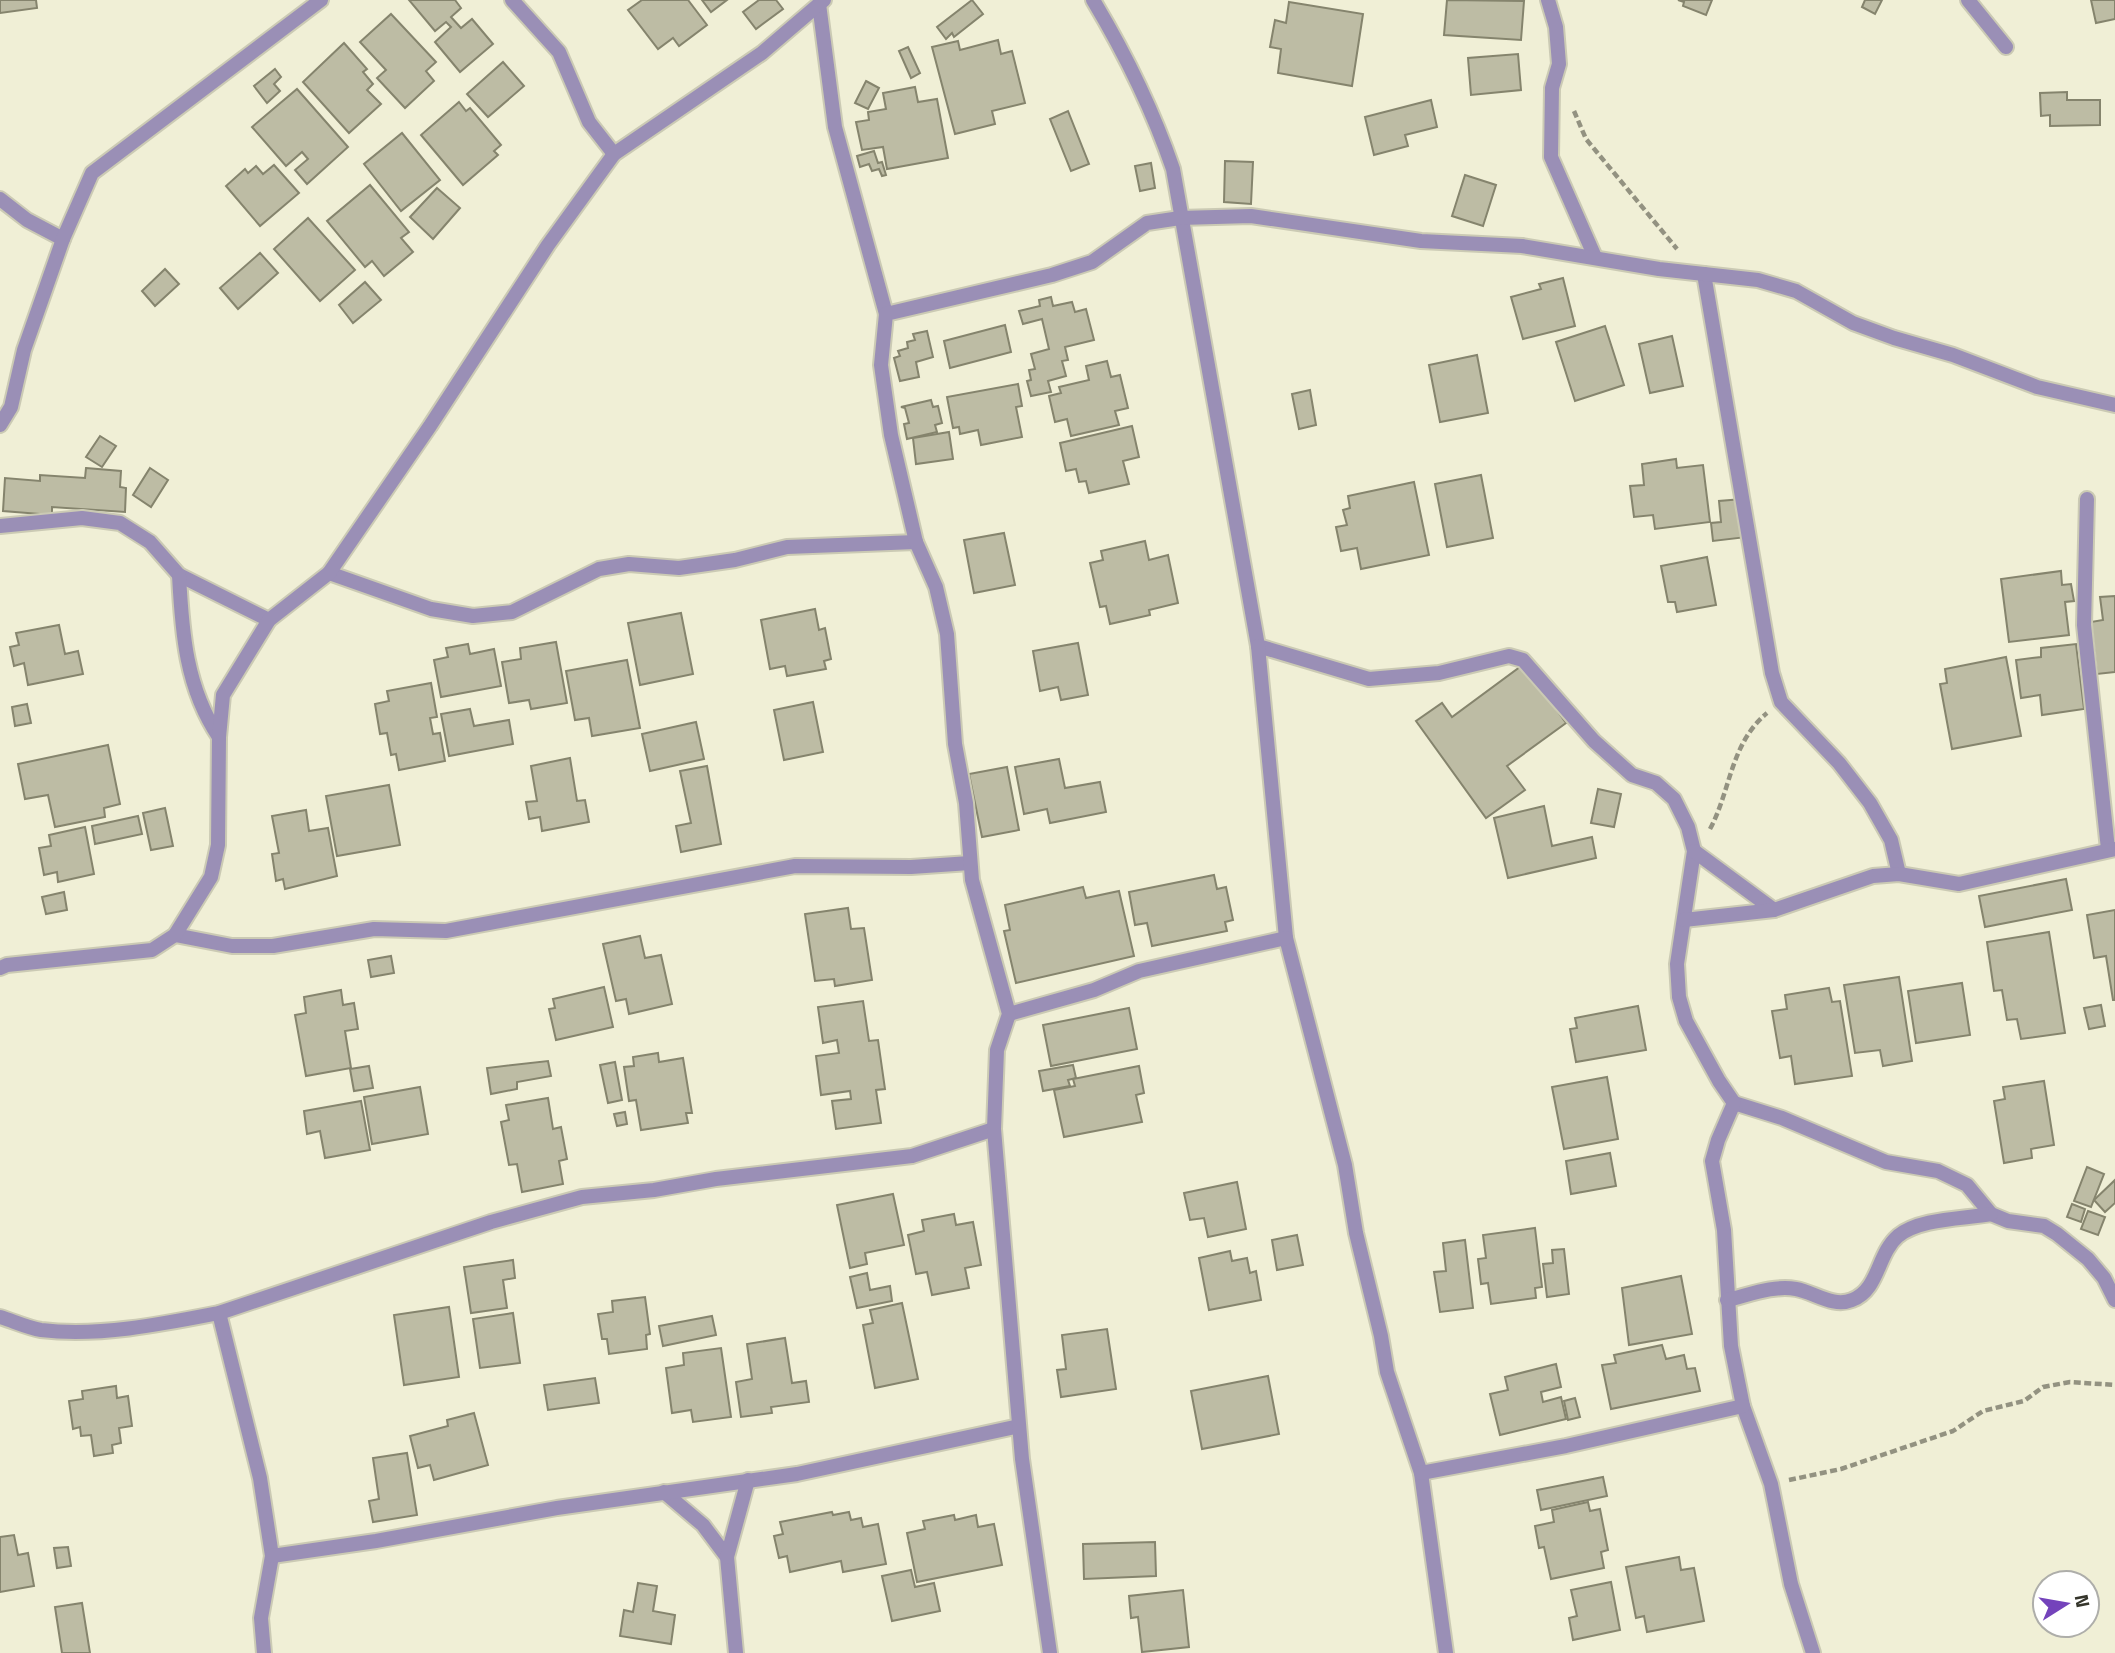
<svg xmlns="http://www.w3.org/2000/svg" width="2115" height="1653" font-family="'Titillium Web',sans-serif">
  <style>
    .building { fill: #bdbca4; stroke: #85846d; stroke-width: 2 }
    .lines { fill: none; stroke-linecap: round; stroke-linejoin: round }
    .lane-casing { stroke: #cbcab4; stroke-width: 18 }
    .street-casing { stroke: #cbcab4; stroke-width: 18 }
    .path { stroke: #939281; stroke-width: 4.5; stroke-dasharray: 7 3.5; stroke-linecap: butt }
    .lane { stroke: #9a8fb6; stroke-width: 14 }
    .street { stroke: #9a8fb6; stroke-width: 14 }
  </style>
  <rect width="100%" height="100%" fill="#f0efd6"/>
  <g class="building">
    <polygon points="0,0 36,0 37,8 0,13"/>
    <polygon points="409,0 455,0 461,8 451,17 461,28 472,19 493,44 460,72 435,42 451,27 446,22 435,31"/>
    <polygon points="642,0 688,0 707,25 679,46 673,38 658,49 628,10"/>
    <polygon points="702,0 727,0 711,12"/>
    <polygon points="759,0 776,0 783,9 756,29 743,12"/>
    <polygon points="972,0 983,14 954,37 952,33 946,39 937,27"/>
    <polygon points="1447,0 1524,1 1521,40 1444,35"/>
    <polygon points="1678,0 1712,0 1706,15 1683,6 1684,2"/>
    <polygon points="1865,0 1882,0 1875,14 1862,7"/>
    <polygon points="2091,0 2115,0 2115,19 2096,23"/>
    <polygon points="1289,2 1363,14 1352,86 1278,73 1281,49 1270,47 1275,20 1286,23"/>
    <polygon points="391,14 436,62 426,71 434,81 405,108 377,78 386,70 360,42"/>
    <polygon points="998,40 1001,54 1012,51 1025,103 992,111 995,124 955,134 932,47 958,41 960,50"/>
    <polygon points="344,43 367,69 363,72 373,84 367,90 381,104 349,133 303,82"/>
    <polygon points="908,47 920,73 911,78 899,51"/>
    <polygon points="1518,54 1521,90 1471,95 1468,58"/>
    <polygon points="503,62 524,86 488,117 467,94"/>
    <polygon points="275,69 281,77 274,84 280,91 267,103 254,86"/>
    <polygon points="866,81 879,88 868,109 855,103"/>
    <polygon points="915,87 918,102 937,99 948,158 887,169 883,147 862,150 856,122 869,120 868,112 886,109 883,93"/>
    <polygon points="297,89 348,147 307,184 295,170 308,159 302,152 286,166 252,127"/>
    <polygon points="2067,92 2067,100 2100,100 2100,125 2050,126 2050,115 2041,116 2040,93"/>
    <polygon points="1431,100 1437,127 1405,135 1408,146 1374,155 1365,117"/>
    <polygon points="459,102 466,111 470,108 501,145 494,151 498,155 463,185 421,135"/>
    <polygon points="1068,111 1089,164 1071,171 1050,119"/>
    <polygon points="402,133 440,180 401,211 364,164"/>
    <polygon points="874,151 878,163 882,162 886,175 882,176 879,169 872,171 869,164 860,167 857,156"/>
    <polygon points="1225,161 1253,162 1251,204 1224,202"/>
    <polygon points="1151,163 1155,188 1140,191 1135,166"/>
    <polygon points="274,165 299,193 260,226 226,186 245,169 248,173 256,166 263,174"/>
    <polygon points="1465,175 1496,185 1483,226 1452,216"/>
    <polygon points="370,185 409,232 401,238 413,252 384,276 372,261 365,267 327,221"/>
    <polygon points="437,188 460,208 433,239 410,217"/>
    <polygon points="308,218 355,270 320,301 274,249"/>
    <polygon points="260,253 278,273 238,309 220,288"/>
    <polygon points="165,269 179,284 155,306 142,291"/>
    <polygon points="1563,278 1575,326 1523,339 1511,297 1541,289 1539,284"/>
    <polygon points="365,282 381,300 353,323 339,305"/>
    <polygon points="1051,297 1053,306 1072,302 1075,312 1086,309 1094,340 1065,347 1068,360 1062,361 1066,376 1048,381 1051,392 1031,396 1027,381 1031,380 1029,370 1035,369 1031,354 1049,349 1042,319 1023,324 1019,311 1040,306 1039,300"/>
    <polygon points="1005,325 1011,352 950,368 944,341"/>
    <polygon points="1605,326 1624,385 1575,401 1556,342"/>
    <polygon points="927,331 933,357 916,362 919,377 900,381 894,358 900,356 898,351 908,348 907,342 915,340 913,334"/>
    <polygon points="1672,336 1683,386 1650,393 1639,344"/>
    <polygon points="1477,355 1488,413 1440,422 1429,365"/>
    <polygon points="1107,361 1111,377 1120,375 1128,408 1115,411 1119,425 1071,436 1067,419 1055,422 1049,396 1061,393 1059,387 1089,380 1086,366"/>
    <polygon points="1018,384 1022,406 1016,407 1022,437 981,445 978,430 960,434 959,427 953,428 947,397"/>
    <polygon points="1310,390 1316,425 1299,429 1292,394"/>
    <polygon points="931,400 933,407 938,406 942,423 935,425 937,432 907,439 904,424 909,423 905,408 901,407"/>
    <polygon points="1132,426 1139,457 1123,461 1129,484 1089,493 1086,481 1079,482 1076,469 1066,471 1060,443"/>
    <polygon points="949,432 953,459 916,464 913,438"/>
    <polygon points="100,436 116,446 102,467 86,457"/>
    <polygon points="1676,459 1677,468 1703,465 1710,522 1655,529 1653,515 1634,517 1630,486 1644,485 1642,464"/>
    <polygon points="86,468 121,471 120,487 126,488 125,512 52,507 52,515 3,511 5,478 40,481 40,475 85,478"/>
    <polygon points="150,468 168,480 151,507 133,495"/>
    <polygon points="1481,475 1493,538 1447,547 1435,484"/>
    <polygon points="1414,482 1429,555 1361,569 1357,548 1341,551 1336,527 1347,525 1343,510 1350,508 1348,496"/>
    <polygon points="1742,499 1747,537 1713,541 1711,523 1721,522 1719,501"/>
    <polygon points="1004,533 1015,585 974,593 964,540"/>
    <polygon points="1145,541 1149,560 1168,555 1178,603 1149,610 1150,615 1110,624 1106,606 1100,607 1090,563 1103,560 1101,551"/>
    <polygon points="1707,557 1716,605 1677,612 1675,602 1668,602 1661,566"/>
    <polygon points="2061,571 2062,585 2071,584 2074,601 2065,602 2069,635 2009,642 2001,579"/>
    <polygon points="2115,596 2115,672 2097,674 2091,622 2103,620 2100,597"/>
    <polygon points="815,609 819,630 825,628 831,659 824,661 826,669 787,676 785,666 770,669 761,620"/>
    <polygon points="681,613 693,674 640,685 628,623"/>
    <polygon points="59,625 65,654 78,651 83,674 28,685 24,663 14,666 10,647 19,645 16,633"/>
    <polygon points="556,642 567,703 531,709 529,700 509,703 502,662 521,659 520,648"/>
    <polygon points="1078,643 1088,695 1061,700 1058,687 1040,691 1033,651"/>
    <polygon points="468,644 470,654 494,649 501,686 441,697 434,660 448,657 446,648"/>
    <polygon points="2076,644 2084,709 2042,715 2040,695 2021,698 2016,660 2041,657 2041,648"/>
    <polygon points="2006,657 2021,736 1952,749 1940,684 1947,683 1945,669"/>
    <polygon points="627,660 640,728 592,736 589,718 575,720 566,671"/>
    <polygon points="1524,664 1566,723 1507,766 1525,790 1486,818 1416,721 1442,703 1452,717"/>
    <polygon points="431,683 437,717 430,718 433,734 440,733 445,761 399,770 396,754 391,755 387,733 380,734 375,704 389,701 387,691"/>
    <polygon points="813,702 823,752 784,760 774,710"/>
    <polygon points="27,704 31,723 15,726 12,707"/>
    <polygon points="470,709 474,726 509,720 513,744 449,756 441,714"/>
    <polygon points="696,722 704,759 650,771 642,734"/>
    <polygon points="108,745 120,804 104,808 105,817 55,827 48,795 25,799 18,764"/>
    <polygon points="570,758 577,801 585,800 589,822 542,831 540,817 529,819 526,802 537,801 531,766"/>
    <polygon points="1059,759 1065,788 1100,782 1106,812 1050,823 1047,809 1024,814 1015,767"/>
    <polygon points="707,766 721,844 681,852 676,826 691,823 680,771"/>
    <polygon points="1007,767 1019,830 982,837 969,774"/>
    <polygon points="389,785 400,845 337,856 326,796"/>
    <polygon points="1598,789 1621,794 1614,827 1591,823"/>
    <polygon points="1544,806 1552,846 1592,837 1596,858 1508,878 1494,818"/>
    <polygon points="165,808 173,846 151,850 143,813"/>
    <polygon points="306,810 309,831 328,828 337,876 285,889 283,879 276,881 272,854 279,853 272,816"/>
    <polygon points="138,816 142,834 95,844 92,826"/>
    <polygon points="85,827 94,874 58,882 57,872 44,875 39,848 51,846 49,835"/>
    <polygon points="1214,875 1217,889 1226,887 1233,920 1225,922 1227,931 1152,946 1147,923 1135,925 1129,892"/>
    <polygon points="2066,879 2072,910 1985,927 1979,896"/>
    <polygon points="1083,887 1086,898 1119,891 1134,956 1016,983 1004,931 1010,930 1005,905"/>
    <polygon points="64,892 67,910 46,914 42,897"/>
    <polygon points="848,908 851,929 864,928 872,980 835,986 834,979 815,981 805,914"/>
    <polygon points="2115,910 2115,1000 2113,1000 2106,956 2094,958 2087,915"/>
    <polygon points="2049,932 2065,1033 2021,1039 2017,1019 2007,1020 2002,990 1994,991 1987,942"/>
    <polygon points="640,936 645,958 661,955 672,1004 629,1014 626,999 616,1001 603,944"/>
    <polygon points="391,956 394,973 371,977 368,960"/>
    <polygon points="1899,977 1912,1061 1883,1066 1880,1050 1855,1053 1844,985"/>
    <polygon points="1962,983 1970,1035 1916,1043 1908,991"/>
    <polygon points="604,987 613,1027 556,1040 549,1009 555,1008 553,999"/>
    <polygon points="1829,988 1832,1002 1840,1001 1852,1076 1795,1084 1791,1056 1780,1058 1772,1011 1787,1009 1785,995"/>
    <polygon points="341,990 343,1005 354,1003 358,1029 345,1031 351,1068 306,1076 295,1015 306,1013 304,997"/>
    <polygon points="863,1001 869,1041 878,1040 885,1089 876,1090 881,1123 836,1129 832,1101 851,1099 850,1091 821,1095 816,1056 839,1053 837,1040 823,1043 818,1007"/>
    <polygon points="2101,1005 2105,1026 2089,1029 2084,1008"/>
    <polygon points="1638,1006 1646,1050 1576,1062 1570,1029 1577,1028 1575,1018"/>
    <polygon points="1129,1008 1137,1049 1051,1066 1043,1025"/>
    <polygon points="658,1053 659,1062 683,1058 692,1113 686,1113 688,1123 641,1130 636,1100 629,1101 624,1067 634,1066 633,1057"/>
    <polygon points="548,1061 551,1076 517,1082 517,1089 491,1094 487,1068"/>
    <polygon points="615,1062 622,1100 608,1103 600,1065"/>
    <polygon points="1073,1065 1076,1078 1068,1080 1070,1086 1043,1091 1039,1071"/>
    <polygon points="369,1066 373,1088 354,1091 350,1069"/>
    <polygon points="1139,1066 1144,1093 1136,1095 1142,1122 1064,1137 1054,1090 1075,1086 1073,1079"/>
    <polygon points="1607,1077 1618,1139 1564,1149 1552,1087"/>
    <polygon points="2044,1081 2054,1145 2031,1149 2032,1158 2004,1163 1994,1101 2005,1099 2003,1087"/>
    <polygon points="420,1087 428,1134 372,1144 364,1097"/>
    <polygon points="548,1098 553,1129 561,1127 567,1159 559,1161 563,1184 522,1192 517,1164 509,1165 501,1122 509,1120 506,1105"/>
    <polygon points="361,1101 370,1150 325,1158 320,1131 307,1134 304,1111"/>
    <polygon points="625,1112 627,1124 617,1126 614,1114"/>
    <polygon points="1610,1153 1616,1186 1571,1194 1566,1161"/>
    <polygon points="2087,1167 2104,1174 2091,1207 2074,1201"/>
    <polygon points="2115,1180 2115,1203 2105,1212 2094,1200"/>
    <polygon points="1237,1182 1246,1229 1208,1237 1204,1218 1190,1220 1184,1193"/>
    <polygon points="893,1194 904,1245 865,1253 867,1264 850,1268 837,1205"/>
    <polygon points="2072,1204 2085,1209 2081,1222 2067,1217"/>
    <polygon points="2088,1211 2105,1217 2098,1235 2081,1229"/>
    <polygon points="954,1214 956,1225 973,1222 981,1265 965,1268 969,1288 932,1295 927,1272 916,1274 908,1235 924,1231 922,1220"/>
    <polygon points="1535,1228 1542,1287 1535,1288 1536,1298 1491,1304 1488,1283 1481,1284 1478,1259 1486,1258 1483,1235"/>
    <polygon points="1297,1235 1303,1265 1277,1270 1272,1240"/>
    <polygon points="1465,1240 1473,1308 1440,1312 1434,1272 1446,1271 1443,1243"/>
    <polygon points="1564,1249 1569,1294 1547,1297 1543,1264 1553,1263 1552,1250"/>
    <polygon points="1230,1251 1232,1261 1247,1258 1250,1273 1256,1271 1261,1300 1209,1310 1199,1258"/>
    <polygon points="513,1260 515,1278 503,1280 507,1308 471,1313 464,1267"/>
    <polygon points="867,1273 870,1290 890,1286 892,1301 857,1308 850,1277"/>
    <polygon points="1681,1276 1692,1334 1629,1345 1622,1288"/>
    <polygon points="645,1297 650,1334 646,1335 647,1349 609,1354 607,1339 602,1339 598,1314 613,1312 612,1301"/>
    <polygon points="902,1303 918,1379 875,1388 863,1325 873,1323 870,1310"/>
    <polygon points="449,1307 459,1377 404,1385 394,1315"/>
    <polygon points="513,1313 520,1363 480,1368 473,1319"/>
    <polygon points="712,1316 716,1335 663,1346 659,1326"/>
    <polygon points="1107,1329 1116,1389 1061,1397 1057,1370 1066,1369 1062,1335"/>
    <polygon points="785,1338 792,1383 806,1381 809,1402 771,1407 772,1413 741,1417 736,1382 752,1379 747,1344"/>
    <polygon points="1662,1345 1666,1359 1684,1355 1687,1369 1695,1368 1700,1391 1611,1409 1602,1365 1616,1363 1614,1355"/>
    <polygon points="721,1348 731,1417 693,1422 691,1410 672,1413 666,1368 684,1365 683,1353"/>
    <polygon points="1556,1364 1561,1387 1541,1392 1543,1402 1561,1397 1566,1419 1500,1435 1490,1394 1508,1390 1505,1377"/>
    <polygon points="1268,1376 1279,1434 1202,1449 1191,1391"/>
    <polygon points="595,1378 599,1403 548,1410 544,1385"/>
    <polygon points="116,1386 117,1398 128,1396 132,1426 119,1428 121,1443 112,1445 113,1453 94,1456 91,1435 81,1436 80,1427 73,1429 69,1401 83,1399 82,1391"/>
    <polygon points="1575,1398 1580,1417 1568,1420 1564,1401"/>
    <polygon points="474,1413 488,1465 434,1480 430,1465 418,1468 410,1436 448,1426 447,1420"/>
    <polygon points="407,1453 417,1515 373,1522 369,1501 379,1499 373,1458"/>
    <polygon points="1603,1477 1607,1496 1541,1510 1537,1490"/>
    <polygon points="1588,1502 1590,1511 1600,1509 1608,1550 1601,1552 1604,1568 1551,1579 1544,1547 1539,1548 1535,1526 1554,1522 1552,1510"/>
    <polygon points="832,1512 833,1515 849,1512 851,1520 861,1518 863,1527 878,1524 886,1564 843,1572 841,1561 790,1572 787,1556 779,1558 774,1536 783,1534 780,1522"/>
    <polygon points="954,1515 955,1520 976,1515 978,1527 994,1524 1002,1565 917,1582 907,1533 925,1529 923,1521"/>
    <polygon points="14,1535 18,1555 28,1553 34,1586 0,1592 0,1537"/>
    <polygon points="1155,1542 1156,1576 1084,1579 1083,1544"/>
    <polygon points="68,1547 71,1566 57,1568 54,1548"/>
    <polygon points="1679,1557 1681,1570 1694,1568 1704,1621 1647,1632 1644,1616 1636,1618 1626,1567"/>
    <polygon points="911,1570 915,1587 934,1583 940,1611 892,1621 882,1576"/>
    <polygon points="1611,1582 1620,1630 1573,1640 1569,1618 1577,1616 1571,1590"/>
    <polygon points="638,1583 657,1586 653,1611 675,1615 671,1644 620,1636 624,1610 633,1612"/>
    <polygon points="1183,1590 1189,1647 1142,1652 1138,1617 1131,1618 1129,1596"/>
    <polygon points="82,1603 90,1653 62,1653 55,1607"/>
  </g>
  <g class="lines">
    <defs>
      <polyline id="lane" points="819,4 835,127 886,314"/>
      <g id="street">
        <polyline points="512,0 559,52 589,122 614,154"/>
        <path d="M1093 0C1126 55 1152 108 1173 169L1258 646 1369 679 1439 673 1509 656 1523 660 1594 741 1632 775 1656 783 1674 799 1688 827 1694 851 1677 964 1679 997 1686 1021 1719 1081 1734 1103 1782 1118 1886 1162 1938 1171 1967 1185 1991 1214 2008 1221 2044 1226 2057 1234 2088 1259 2104 1278 2115 1300"/>
        <polyline points="1548,0 1556,27 1559,64 1552,88 1551,157 1595,257"/>
        <polyline points="1968,0 2006,47"/>
        <polyline points="0,199 27,220 63,239"/>
        <polyline points="1704,274 1772,673 1781,702 1839,763 1870,803 1891,840 1899,874"/>
        <polyline points="0,425 11,407 24,350 63,239 92,173 321,0"/>
        <polyline points="2087,499 2084,625 2108,849"/>
        <polyline points="0,526 82,518 120,523 150,542 179,575 269,620"/>
        <polyline points="329,573 431,609 473,616 512,612 599,569 629,564 679,568 735,560 787,547 916,542"/>
        <path d="M179 575C182 633 186 688 219 737"/>
        <polyline points="1258,646 1286,938 1345,1165 1356,1233 1381,1336 1387,1372 1421,1473 1446,1653"/>
        <polyline points="1694,851 1774,910"/>
        <polyline points="1684,920 1774,910 1873,876 1899,874 1959,884 2115,849"/>
        <polyline points="175,935 232,946 273,946 374,929 446,931 795,866 911,867 970,863"/>
        <polyline points="0,968 7,965 152,950 175,935 211,877 218,845 219,737 223,695 269,620 329,573 430,426 548,245 614,154 762,53 824,0"/>
        <polyline points="1009,1014 1094,990 1139,971 1286,938"/>
        <polyline points="1734,1103 1718,1140 1712,1161 1724,1230 1731,1346 1743,1406 1771,1484 1791,1584 1813,1653"/>
        <path d="M1727 1300C1749 1295 1773 1285 1796 1289 1814 1292 1833 1308 1852 1300 1879 1290 1877 1254 1898 1236 1920 1218 1964 1219 1991 1214"/>
        <polyline points="219,1313 260,1478 272,1556 261,1618 264,1653"/>
        <path d="M0 1317C13 1321 28 1328 41 1330 99 1337 163 1324 219 1313L491 1222 582 1197 654 1190 716 1179 912 1156 994 1129"/>
        <polyline points="1421,1473 1566,1446 1743,1406"/>
        <polyline points="664,1492 703,1525 727,1557 736,1653"/>
        <polyline points="272,1556 376,1541 557,1508 797,1474 1019,1426"/>
        <polyline points="727,1557 748,1480"/>
        <polyline points="1050,1653 1022,1459 994,1129 997,1050 1009,1014 972,880 966,803 955,744 947,634 936,587 916,542 891,435 881,365 886,314 1052,275 1092,262 1147,223 1180,218 1251,216 1421,241 1522,246 1659,269 1758,280 1796,291 1853,323 1894,338 1953,355 2037,387 2115,405"/>
      </g>
    </defs>
    <use href="#lane" class="lane-casing"/>
    <use href="#street" class="street-casing"/>
    <g class="path">
      <polyline points="1574,111 1586,139 1677,249"/>
      <path d="M1710 829C1731 790 1730 744 1767 713"/>
      <polyline points="1789,1480 1841,1469 1953,1431 1983,1411 2024,1401 2043,1387 2070,1382 2115,1385"/>
    </g>
    <use href="#lane" class="lane"/>
    <use href="#street" class="street"/>
  </g>
  <g transform="translate(2066 1604) rotate(79)"><circle r="33" fill="#ffffff" stroke="#aeaeaa" stroke-width="2"/>
  <path d="M0-5L12 26L0 18L-12 26Z" fill="#7443bb"/>
  <text y="-10" font-size="19" font-weight="bold" text-anchor="middle" fill="#35352b">N</text>
  </g>
</svg>
